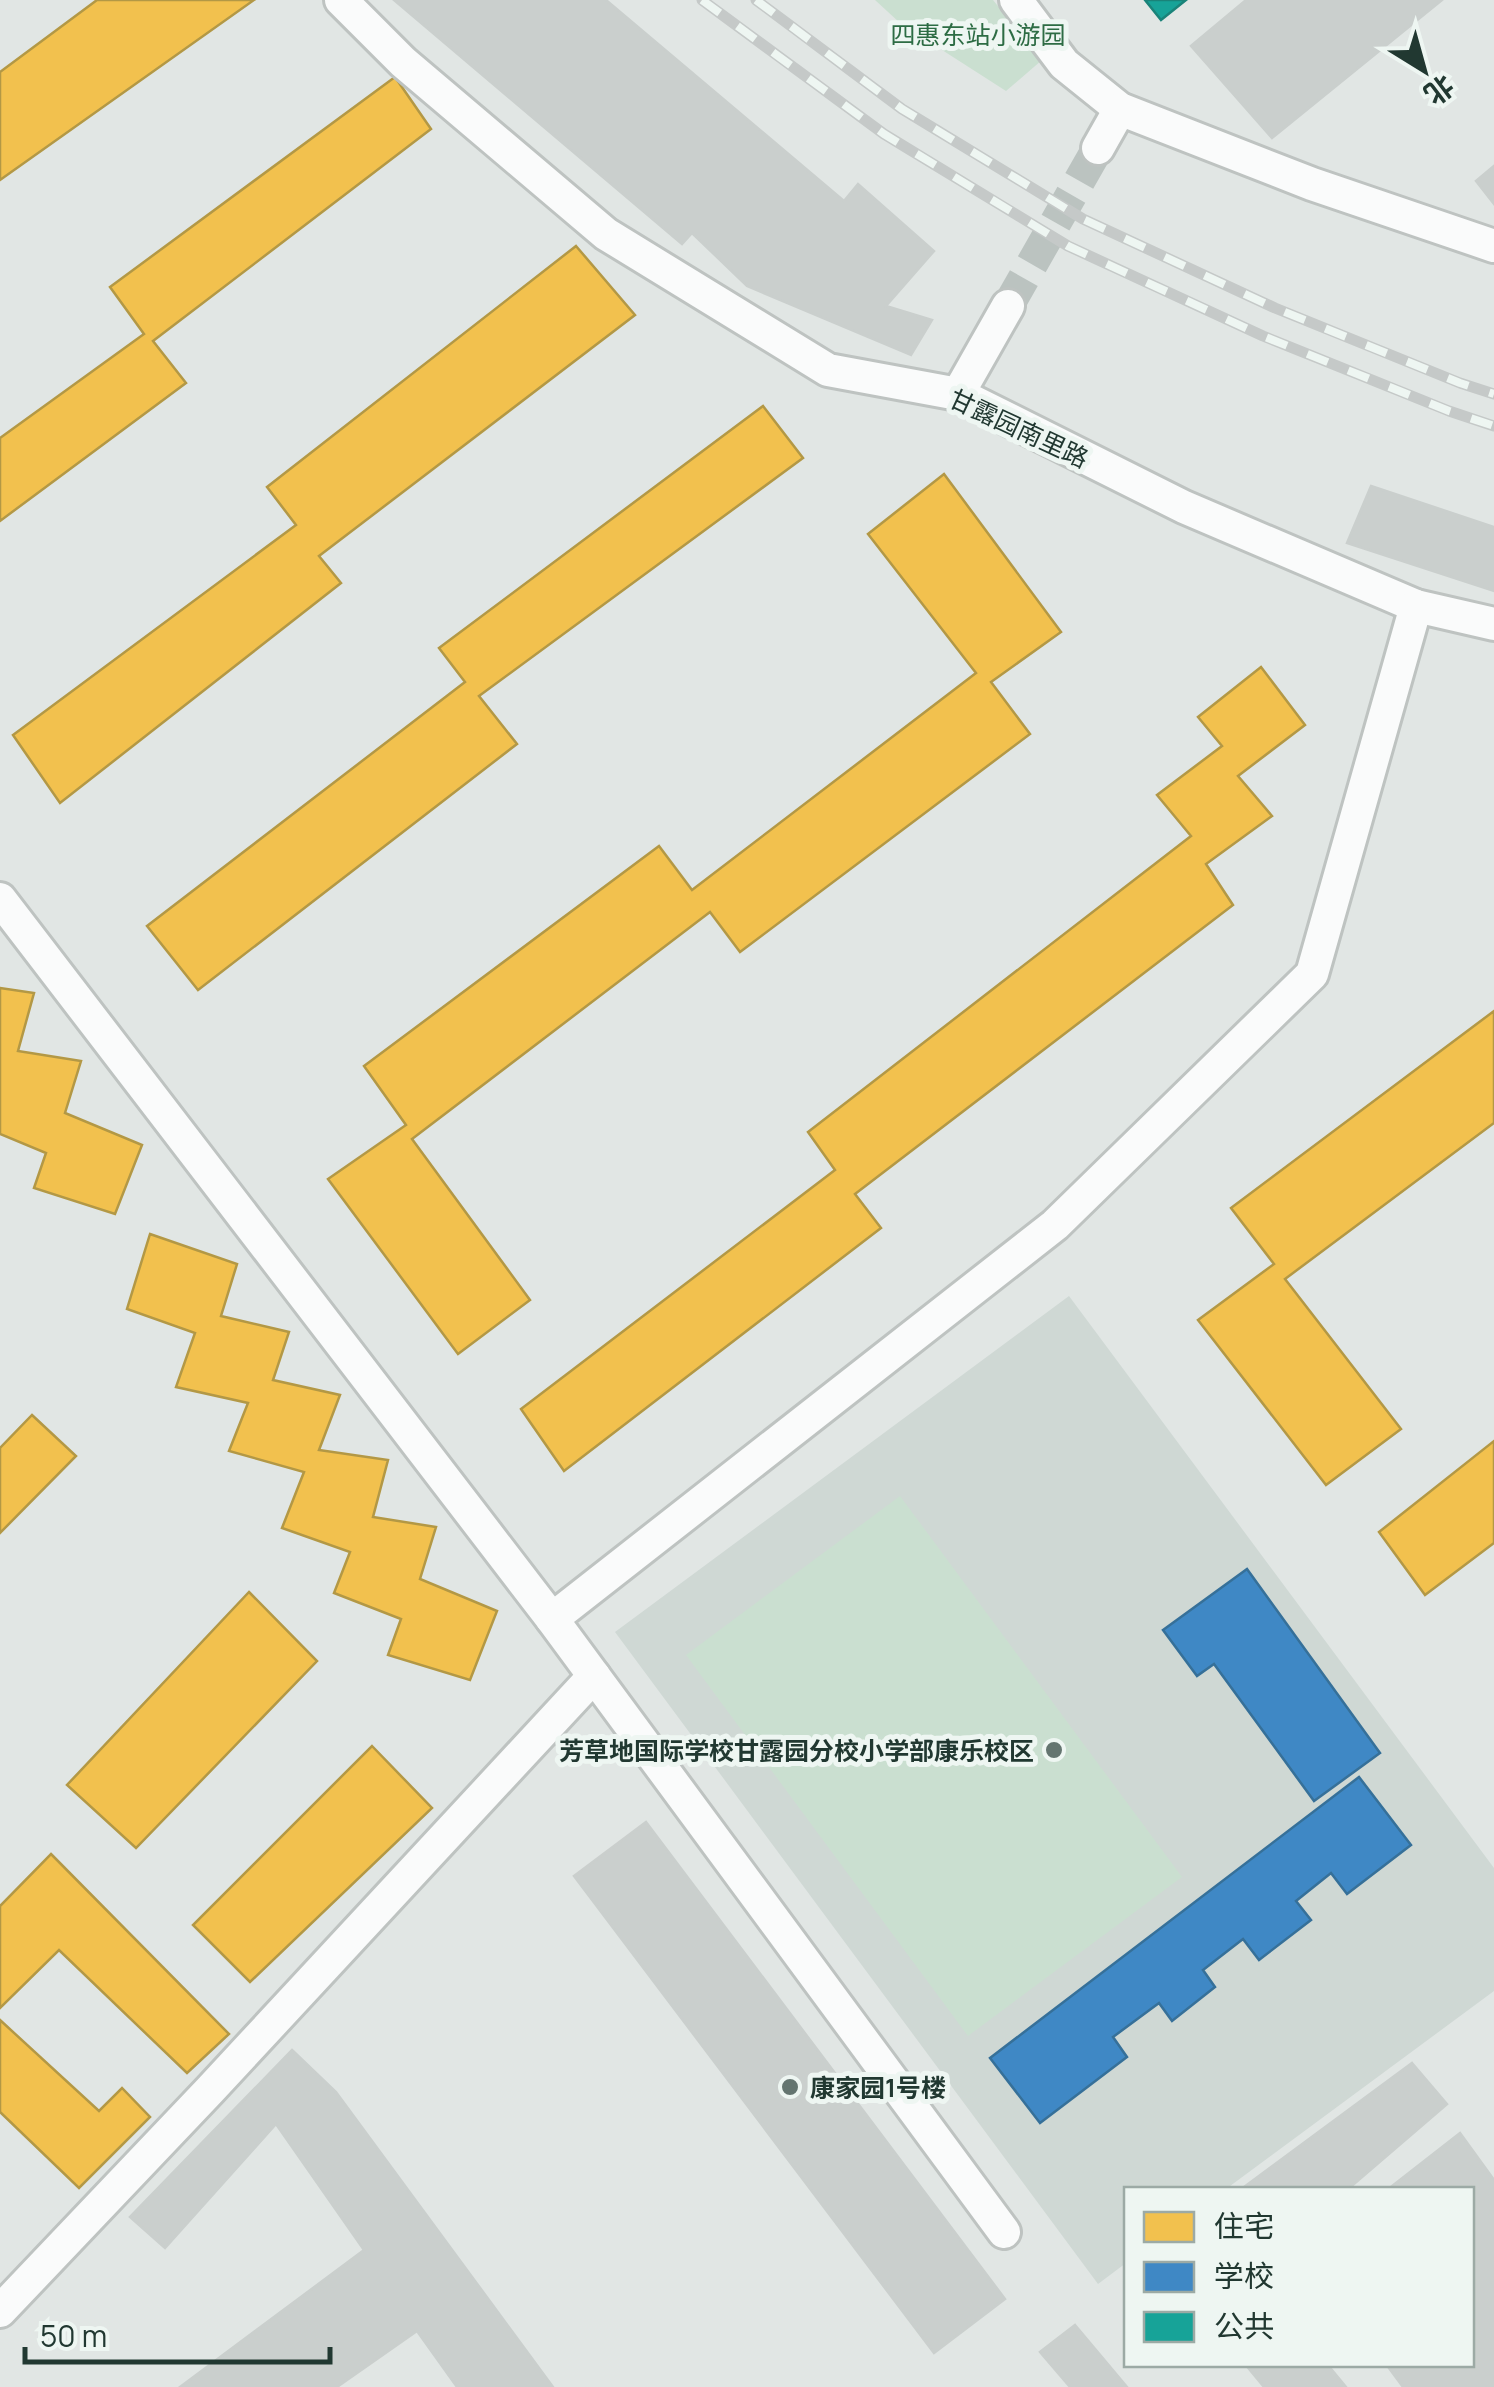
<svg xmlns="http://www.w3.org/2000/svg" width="1494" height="2387" font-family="Manrope,'Noto Sans SC',sans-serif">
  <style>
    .built { fill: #cfd8d4 }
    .green { fill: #cadfd0 }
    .homes { fill: #f2c14e; stroke: #b39845; stroke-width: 2.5 }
    .schools { fill: #3f88c5; stroke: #367099; stroke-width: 2.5 }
    .public { fill: #17a398; stroke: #1a8379; stroke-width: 2.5 }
    .building { fill: #cacfcd; stroke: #cacfcd; stroke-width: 2.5 }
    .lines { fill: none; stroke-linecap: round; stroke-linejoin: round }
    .minor-tunnel { stroke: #bbc3c0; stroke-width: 32; stroke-dasharray: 32 16; stroke-linecap: butt }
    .minor-casing { stroke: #bec3c1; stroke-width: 38 }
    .minor { stroke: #fafbfb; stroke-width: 32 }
    .rail-casing { stroke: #c5c9c8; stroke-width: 11 }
    .rail { stroke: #eef6f2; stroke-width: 8; stroke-dasharray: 22; stroke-linecap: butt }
    .poi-dot { fill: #647570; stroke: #eef6f2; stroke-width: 4 }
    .labels { text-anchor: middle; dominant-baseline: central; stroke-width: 10; stroke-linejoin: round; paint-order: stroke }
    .park-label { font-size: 25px; fill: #2d6c44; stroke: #eef6f2 }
    .street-label { font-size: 25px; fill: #213831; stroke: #eef6f2 }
    .poi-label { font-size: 25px; font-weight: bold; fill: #213831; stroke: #eef6f2; text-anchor: end }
  </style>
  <rect width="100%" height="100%" fill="#e1e6e4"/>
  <polygon class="built" points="1069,1296 1494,1868 1494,1991 1226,2189 1126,2190 1126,2263 1098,2284 615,1632"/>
  <g class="green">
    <polygon points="875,0 993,0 1042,60 1006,91 900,23"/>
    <polygon points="900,1496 1182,1877 968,2036 686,1655"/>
  </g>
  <g class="homes">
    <polygon points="97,0 254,0 0,180 0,72"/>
    <polygon points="395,77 431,129 153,341 186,383 0,521 0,438 144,334 110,287"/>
    <polygon points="576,246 635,315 319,556 341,583 60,803 13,735 296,525 267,487"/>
    <polygon points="763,406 803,458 479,696 517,744 198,990 147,926 465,682 439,648"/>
    <polygon points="944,474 1061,632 991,682 1030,734 740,952 710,912 412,1139 530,1300 458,1354 328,1179 406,1125 364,1066 659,846 692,890 976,673 868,534"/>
    <polygon points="1261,667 1305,725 1238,776 1272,816 1206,864 1233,905 855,1194 881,1228 564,1471 521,1409 835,1170 808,1132 1191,836 1157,795 1222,746 1198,717"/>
    <polygon points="0,988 34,993 18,1051 81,1061 65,1113 142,1145 115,1214 34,1188 46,1153 0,1134"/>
    <polygon points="1494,1011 1494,1123 1285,1279 1401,1429 1326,1485 1198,1320 1274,1264 1231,1208"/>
    <polygon points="150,1234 237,1264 221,1316 289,1332 273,1380 340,1395 319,1450 388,1460 373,1517 436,1527 420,1579 497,1611 470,1680 388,1655 401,1619 334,1593 350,1552 282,1528 304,1472 229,1451 248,1403 176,1387 195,1333 127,1309"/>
    <polygon points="32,1415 76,1456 0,1533 0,1448"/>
    <polygon points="1494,1441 1494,1543 1425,1595 1379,1532"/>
    <polygon points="249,1592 317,1661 136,1848 67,1785"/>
    <polygon points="372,1746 432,1808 250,1982 193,1925"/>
    <polygon points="51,1854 229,2034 187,2073 59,1950 0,2008 0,1906"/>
    <polygon points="0,2020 99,2111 122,2088 150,2117 79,2188 0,2112"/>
  </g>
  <g class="schools">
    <polygon points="1247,1569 1380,1753 1314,1801 1214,1664 1197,1676 1163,1630"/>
    <polygon points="1359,1777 1411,1845 1347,1894 1331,1873 1296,1901 1311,1920 1259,1960 1243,1939 1203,1970 1215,1987 1172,2021 1159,2003 1113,2037 1127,2057 1040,2123 990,2058"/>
  </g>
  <polygon class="public" points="1145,0 1186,0 1161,20"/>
  <g class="building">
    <polygon points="394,0 606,0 844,201 858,184 934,251 886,306 932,320 911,355 747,286 692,233 682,244"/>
    <polygon points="1246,0 1442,0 1272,138 1191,46"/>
    <polygon points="1494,166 1494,204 1476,181"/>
    <polygon points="1371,486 1494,527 1494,591 1347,543"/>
    <polygon points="646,1822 1005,2299 934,2353 574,1876"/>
    <polygon points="292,2050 336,2092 553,2387 457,2387 417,2331 337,2387 180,2387 364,2250 276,2124 165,2248 130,2217"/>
    <polygon points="1412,2063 1447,2104 1347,2190 1240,2190"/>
    <polygon points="1460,2133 1494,2180 1494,2387 1403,2387 1386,2364 1472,2364 1472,2190 1387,2190"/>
    <polygon points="1075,2325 1127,2387 1070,2387 1040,2352"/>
    <polygon points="1245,2364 1327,2364 1346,2387 1264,2387"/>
  </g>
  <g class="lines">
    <polyline class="minor-tunnel" points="1008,306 1098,148"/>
    <defs>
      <g id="minor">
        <polyline points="341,0 403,62 606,234 828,370 958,394 1184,507 1416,606 1494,624"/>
        <polyline points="1016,0 1064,64 1120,109 1312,184 1494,246"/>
        <polyline points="1098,148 1120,109"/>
        <polyline points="958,394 1008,306"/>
        <polyline points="0,899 552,1619 1004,2232"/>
        <polyline points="552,1619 1055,1225 1312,974 1416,606"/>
        <polyline points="0,2311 210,2090 594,1676"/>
      </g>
    </defs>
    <use href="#minor" class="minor-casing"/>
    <use href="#minor" class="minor"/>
    <defs>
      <g id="rail">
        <polyline points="702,0 884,134 1068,246 1263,336 1449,411 1494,426"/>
        <polyline points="756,0 902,109 1083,219 1275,308 1460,383 1494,394"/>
      </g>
    </defs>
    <use href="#rail" class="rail-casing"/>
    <use href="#rail" class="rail"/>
  </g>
  <g class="poi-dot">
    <circle cx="1054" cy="1750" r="10"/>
    <circle cx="790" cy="2087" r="10"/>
  </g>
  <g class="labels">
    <g class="park-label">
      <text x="978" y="34">四惠东站小游园</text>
    </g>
    <g class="street-label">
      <text transform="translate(1019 428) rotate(25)">甘露园南里路</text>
    </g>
    <g class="poi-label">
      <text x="1034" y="1750">芳草地国际学校甘露园分校小学部康乐校区</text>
      <text x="810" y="2087" text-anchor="start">康家园1号楼</text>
    </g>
  </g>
  <rect x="1124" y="2187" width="350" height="180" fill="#eef6f2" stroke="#9caaa5" stroke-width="2.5"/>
  <rect x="1144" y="2212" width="50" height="30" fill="#f2c14e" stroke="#9caaa5" stroke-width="2.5"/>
  <text x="1214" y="2237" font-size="30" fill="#213831">住宅</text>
  <rect x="1144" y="2262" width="50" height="30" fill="#3f88c5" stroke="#9caaa5" stroke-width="2.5"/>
  <text x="1214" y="2287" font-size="30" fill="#213831">学校</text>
  <rect x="1144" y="2312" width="50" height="30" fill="#17a398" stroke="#9caaa5" stroke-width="2.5"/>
  <text x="1214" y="2337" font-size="30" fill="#213831">公共</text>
  <g transform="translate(1424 70) rotate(143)" stroke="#eef6f2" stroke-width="8" paint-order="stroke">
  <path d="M0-8L18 38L0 25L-18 38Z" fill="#213831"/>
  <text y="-15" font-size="28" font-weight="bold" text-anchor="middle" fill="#213831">北</text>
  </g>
  <path d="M25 2347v15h305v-15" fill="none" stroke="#213831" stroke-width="5"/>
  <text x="40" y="2347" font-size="30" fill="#213831" stroke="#eef6f2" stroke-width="8" paint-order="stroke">50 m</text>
</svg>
